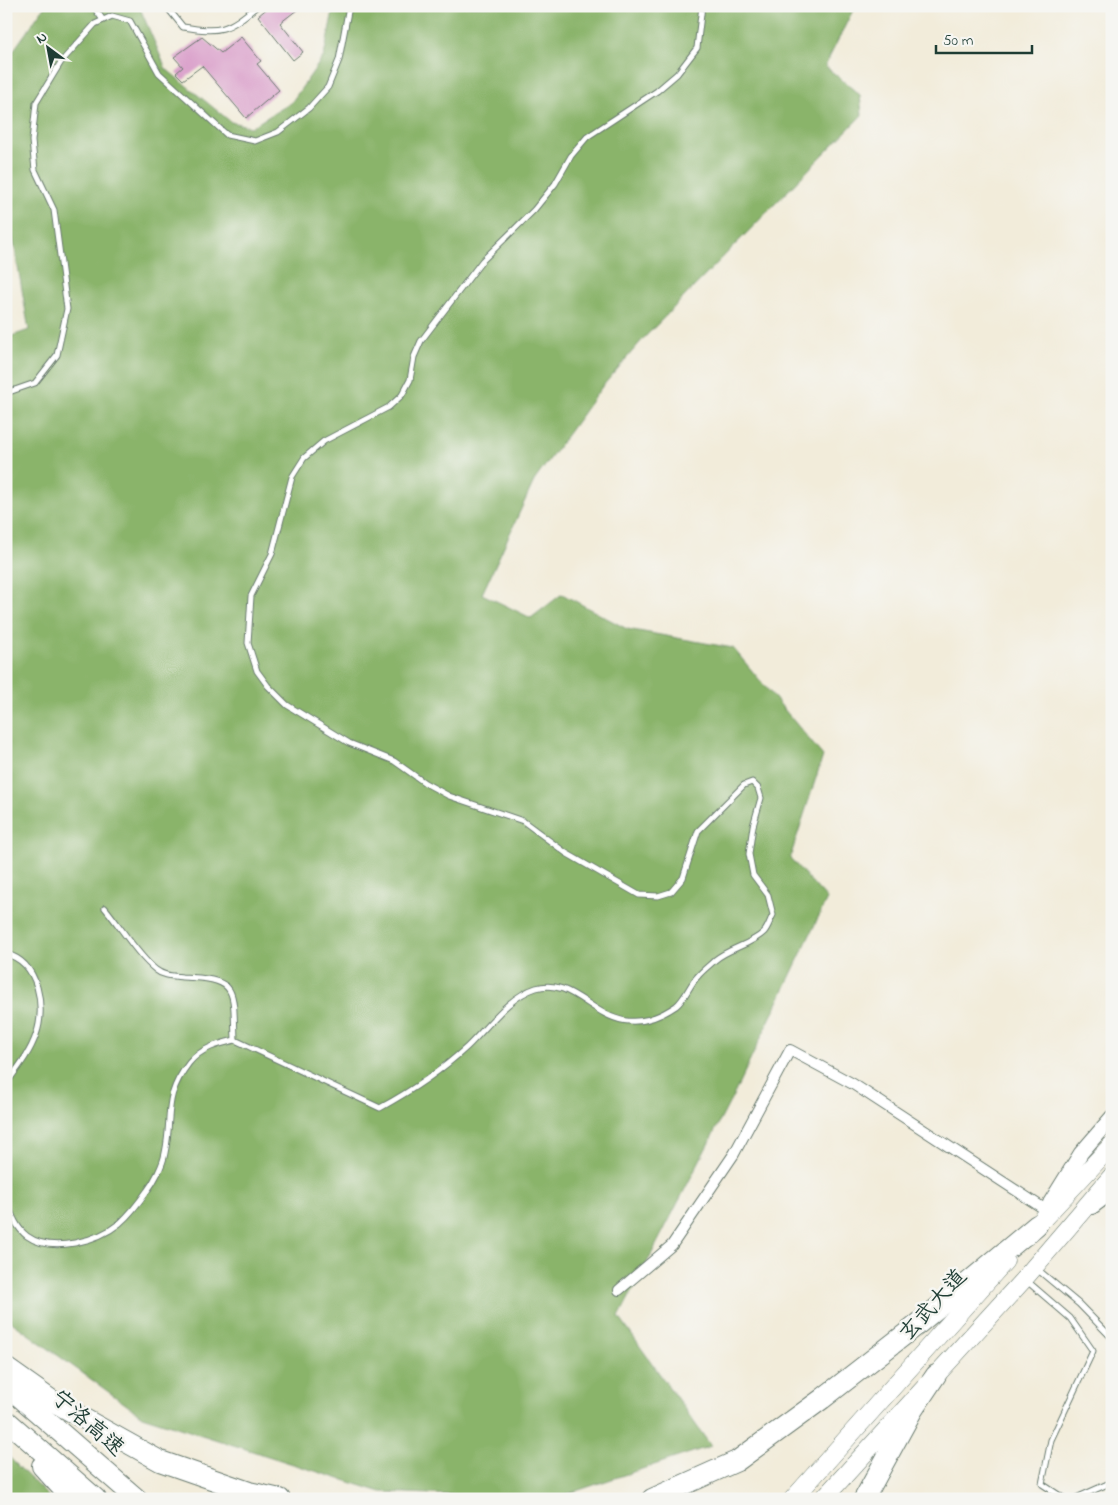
<svg xmlns="http://www.w3.org/2000/svg" width="1118" height="1505" font-family="'Indie Flower','LXGW WenKai TC',sans-serif">
  <style>
    .forest { fill: #8ab46b; stroke: #547850 }
    .building { fill: #d99dc9 }
    .lines { fill: none; stroke-linecap: round; stroke-linejoin: round }
    .service-casing { stroke: #697a6e; stroke-width: 7 }
    .minor-casing { stroke: #697a6e; stroke-width: 12 }
    .tertiary-casing { stroke: #697a6e; stroke-width: 16 }
    .trunk-casing { stroke: #697a6e; stroke-width: 19 }
    .motorway-casing { stroke: #697a6e; stroke-width: 22 }
    .service { stroke: #fff; stroke-width: 5 }
    .minor { stroke: #fff; stroke-width: 10 }
    .tertiary { stroke: #fff; stroke-width: 14 }
    .trunk { stroke: #fff; stroke-width: 18 }
    .motorway { stroke: #fff; stroke-width: 20 }
    .labels { text-anchor: middle; dominant-baseline: central; stroke-width: 5; stroke-linejoin: round; paint-order: stroke }
    .street-label { font-size: 22px; fill: #1f3d34; stroke: #f6f6f2 }
  </style>
  <rect width="100%" height="100%" fill="#f6f6f2"/>
  <filter id="ink" filterUnits="userSpaceOnUse"><feTurbulence type="fractalNoise" baseFrequency=".02" numOctaves="2"/><feDisplacementMap in="SourceGraphic" scale="10" xChannelSelector="R" yChannelSelector="G"/><feConvolveMatrix kernelMatrix="1 2 1 2 8 2 1 2 1" color-interpolation-filters="sRGB"/></filter>
  <filter id="wash" filterUnits="userSpaceOnUse"><feTurbulence type="fractalNoise" baseFrequency=".0096" numOctaves="4" result="noise"/><feDisplacementMap in="SourceGraphic" scale="20" xChannelSelector="R" yChannelSelector="G"/><feGaussianBlur stdDeviation="1.12" result="paint"/><feColorMatrix in="noise" values="0 0 0 0 0 0 0 0 0 0 0 0 0 0 0 0 0 1.4 0 .05"/><feComposite in="paint" operator="in"/></filter>
  <g filter="url(#wash)">
    <rect width="100%" height="100%" fill="#f2ecda"/>
    <g class="forest">
      <polygon points="45,6 139,6 166,69 231,122 251,127 291,103 324,56 334,6 855,6 825,66 860,95 862,115 643,339 601,388 534,481 482,594 531,618 562,594 627,629 733,648 823,756 790,858 827,899 736,1090 619,1317 711,1446 552,1499 381,1492 142,1416 6,1318 6,338 29,330 6,198 6,61"/>
      <polygon points="6,1454 51,1499 6,1499"/>
    </g>
    <g id="blocks">
      <g class="building">
        <polygon points="270,6 302,6 280,23 303,52 293,60 258,16"/>
        <polygon points="202,37 221,53 241,37 261,61 257,64 279,90 246,118 202,66 183,80 176,73 183,67 174,57"/>
      </g>
    </g>
  </g>
  <g filter="url(#ink)">
    <use href="#blocks" fill-opacity="0" stroke="#697a6e" stroke-width="1"/>
    <g class="lines">
      <defs>
        <g id="service">
          <polyline points="93,6 103,20"/>
          <path d="M166 6 183 27C221 33 227 31 257 6"/>
          <polyline points="6,393 35,383 57,355 67,309 54,210 35,170 32,141 36,103 61,62 95,24 112,16 130,21 159,73 227,135 255,141 278,132 309,108 328,87 339,60 349,6"/>
          <path d="M105 908C120 926 138 956 156 970 163 976 173 976 182 977 239 979 233 988 235 1040"/>
          <path d="M6 954C39 962 46 1008 36 1035 30 1053 17 1069 6 1084"/>
          <path d="M6 1200C11 1213 16 1228 27 1236 52 1254 98 1241 120 1223 129 1215 140 1201 147 1191 154 1182 163 1165 165 1153 173 1116 162 1098 189 1063 201 1048 218 1044 235 1040L380 1108C411 1091 441 1071 467 1047 488 1027 508 997 536 988 584 973 605 1054 676 1006 685 999 690 984 698 976 703 970 710 965 715 960 729 948 751 945 764 932 768 928 770 920 773 915L768 895 753 875 749 854 753 826 761 798 758 788 752 782 744 785 698 831 683 878 671 892 658 896 639 895 566 853 523 821 449 796 425 783 394 761 349 743 287 705 268 686 257 671 248 643 251 596 272 554 292 477 304 458 324 441 389 407 402 395 410 380 414 357 421 341 482 261 534 210 555 184 571 156 587 137 657 91 677 74 697 48 702 6"/>
          <polyline points="1037,1269 1079,1304 1112,1338"/>
          <polyline points="1027,1281 1070,1318 1093,1351 1051,1440 1042,1484 1065,1499"/>
          <polyline points="1074,1499 1112,1482"/>
        </g>
        <polyline id="minor" points="619,1290 672,1245 734,1154 790,1050 853,1084 1046,1210"/>
        <g id="tertiary">
          <polyline points="1050,1203 1081,1153 1112,1117"/>
          <polyline points="1092,1207 1112,1192"/>
        </g>
        <g id="trunk">
          <polyline points="1027,1236 1112,1145"/>
          <polyline points="793,1499 1005,1261"/>
          <polyline points="823,1499 1024,1279 1112,1176"/>
        </g>
        <g id="motorway">
          <polyline points="6,1368 54,1402 160,1461 249,1492 280,1499"/>
          <polyline points="6,1385 137,1499"/>
          <polyline points="6,1420 96,1499"/>
          <polyline points="42,1466 72,1499"/>
          <polyline points="652,1499 737,1461 822,1399 917,1325 1037,1225"/>
          <polyline points="864,1499 912,1411 936,1375"/>
        </g>
      </defs>
      <use href="#service" class="service-casing"/>
      <use href="#minor" class="minor-casing"/>
      <use href="#tertiary" class="tertiary-casing"/>
      <use href="#trunk" class="trunk-casing"/>
      <use href="#motorway" class="motorway-casing"/>
      <use href="#service" class="service"/>
      <use href="#minor" class="minor"/>
      <use href="#tertiary" class="tertiary"/>
      <use href="#trunk" class="trunk"/>
      <use href="#motorway" class="motorway"/>
    </g>
  </g>
  <g class="labels">
    <g class="street-label">
      <text transform="translate(934 1306) rotate(-48)">玄武大道</text>
      <text transform="translate(87 1424) rotate(41)">宁洛高速</text>
    </g>
  </g>
  <rect width="1118" height="1505" fill="none" stroke="#f6f6f2" stroke-width="25"/>
  <g transform="translate(48 48) rotate(328)" stroke="#f6f6f2" stroke-width="4" paint-order="stroke">
  <path d="M0-4L9 19L0 12L-9 19Z" fill="#1f3d34"/>
  <text y="-8" font-size="14" font-weight="bold" text-anchor="middle" fill="#1f3d34">N</text>
  </g>
  <path d="M936 45v8h96v-8" fill="none" stroke="#1f3d34" stroke-width="2.5"/>
  <text x="943" y="45" font-size="15" fill="#1f3d34" stroke="#f6f6f2" stroke-width="4" paint-order="stroke">50 m</text>
</svg>
